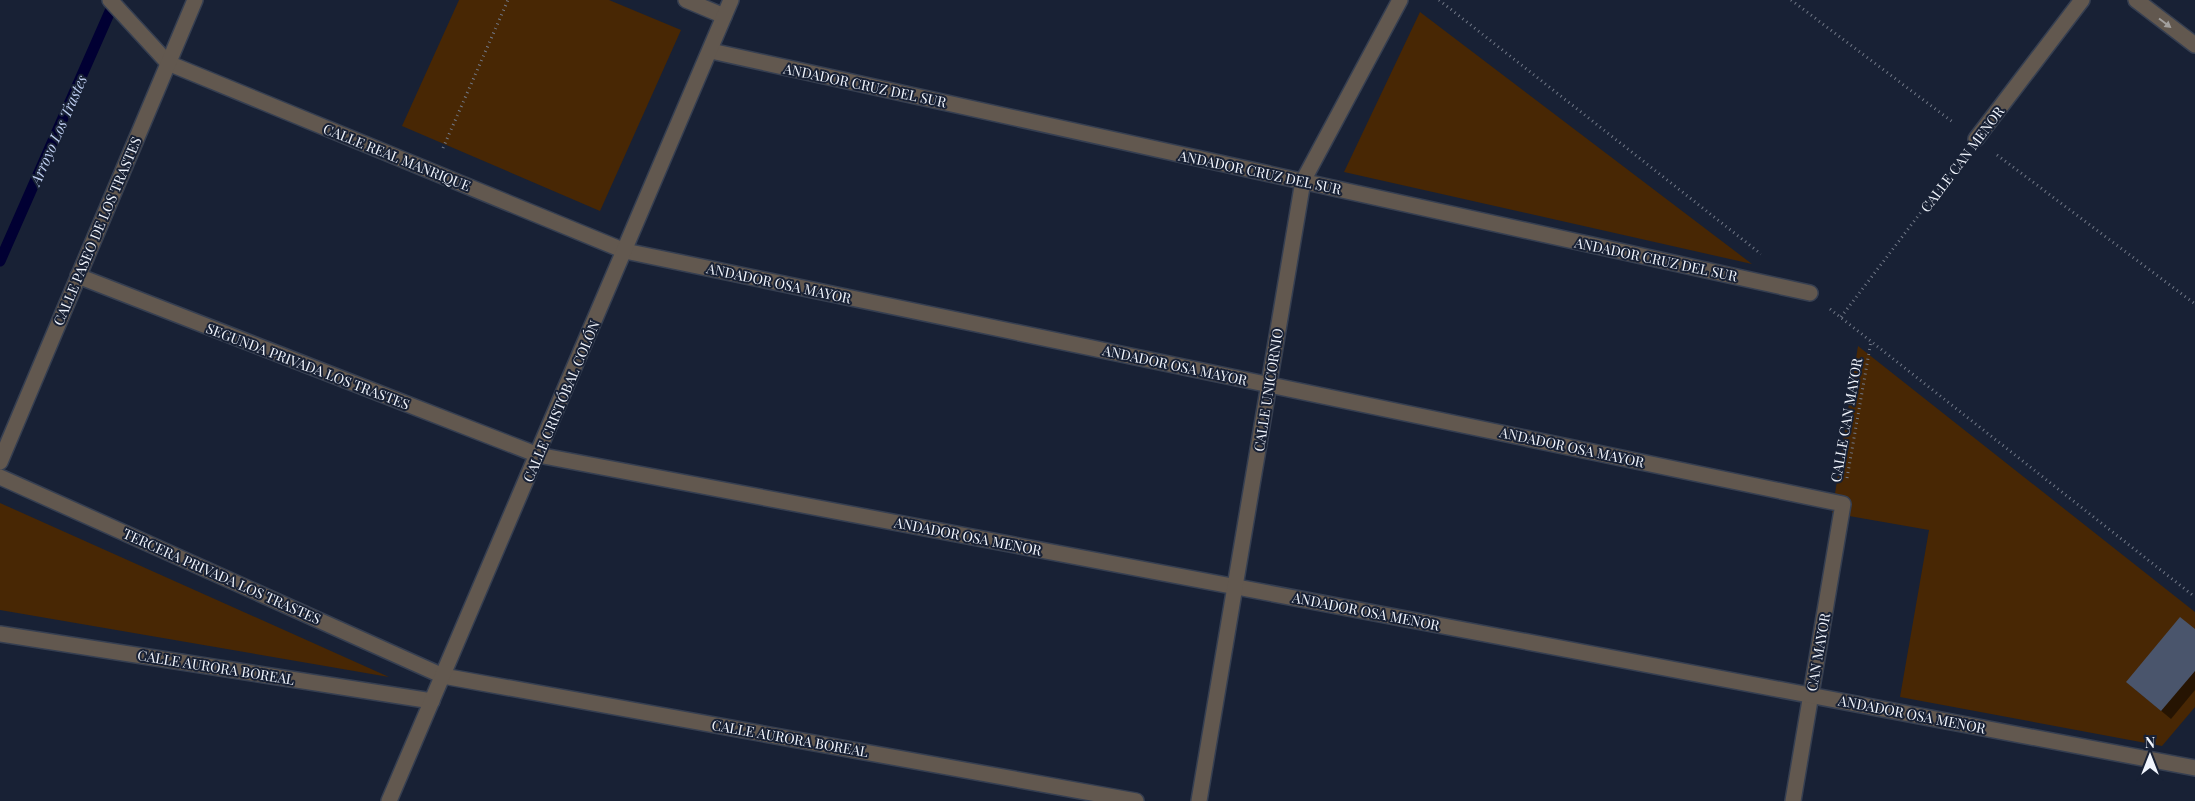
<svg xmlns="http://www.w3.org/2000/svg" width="2195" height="801" font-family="'Playfair Display',serif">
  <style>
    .park { fill: #482704 }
    .shadow { fill: #0007 }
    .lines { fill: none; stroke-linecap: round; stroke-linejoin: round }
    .stream { stroke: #010033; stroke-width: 11 }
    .building { fill: #4a556c }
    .minor-casing { stroke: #363f51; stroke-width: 18 }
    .path { stroke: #727988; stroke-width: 3; stroke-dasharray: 1 4; stroke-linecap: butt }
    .minor { stroke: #62584f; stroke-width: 15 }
    .oneway { fill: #a29f9d }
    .labels { text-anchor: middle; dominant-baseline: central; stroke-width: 4; stroke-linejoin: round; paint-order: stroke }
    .street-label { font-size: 14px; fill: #f1f5fd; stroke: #182135 }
    .water-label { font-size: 15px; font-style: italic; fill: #bfcff2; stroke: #182135 }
  </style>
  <rect width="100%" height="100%" fill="#182135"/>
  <g class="park">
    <polygon points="459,0 609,0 681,30 600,211 402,126"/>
    <polygon points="1420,12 1752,264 1344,172"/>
    <polygon points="1858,346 2195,612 2195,707 2162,746 1900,697 1929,530 1832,513"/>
    <polygon points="0,503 389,677 0,610"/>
  </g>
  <polygon class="shadow" points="2195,631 2195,690 2171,719 2136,690"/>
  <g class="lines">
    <polyline class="stream" points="0,261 115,0"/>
  </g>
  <polygon class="building" points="2180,617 2195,629 2195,671 2161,711 2126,682"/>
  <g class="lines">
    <defs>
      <g id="minor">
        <polyline points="110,0 168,63 625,251 1843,504 1793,801"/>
        <polyline points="686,0 724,16"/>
        <polyline points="2136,0 2195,45"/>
        <polyline points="711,51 1810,293"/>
        <polyline points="1976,139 2082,0"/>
        <polyline points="78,276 538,455 2195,768"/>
        <polyline points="0,462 195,0"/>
        <polyline points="0,477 443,676 1136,801"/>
        <polyline points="0,634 432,701"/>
        <polyline points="389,801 731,0"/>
        <polyline points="1199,801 1303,181 1400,0"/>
      </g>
    </defs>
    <use href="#minor" class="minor-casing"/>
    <g class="path">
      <polyline points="1439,0 1761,254"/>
      <polyline points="1791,0 1954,123"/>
      <polyline points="443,148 508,0"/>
      <polyline points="1997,155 2195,304"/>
      <polyline points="1830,309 2195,597"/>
      <polyline points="1841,317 1960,161"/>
      <polyline points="1847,478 1871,341"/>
    </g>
    <use href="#minor" class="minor"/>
  </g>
  <defs><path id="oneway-solid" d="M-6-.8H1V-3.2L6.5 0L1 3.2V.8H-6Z" transform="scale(1.25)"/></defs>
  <use class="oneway" href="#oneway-solid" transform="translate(2165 23) rotate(37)"/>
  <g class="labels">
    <g class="street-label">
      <text transform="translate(865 85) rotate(12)">ANDADOR CRUZ DEL SUR</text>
      <text transform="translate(397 157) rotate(22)">CALLE REAL MANRIQUE</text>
      <text transform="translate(1962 159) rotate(-53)">CALLE CAN MENOR</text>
      <text transform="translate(1260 172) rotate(12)">ANDADOR CRUZ DEL SUR</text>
      <text transform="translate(97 231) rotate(-67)">CALLE PASEO DE LOS TRASTES</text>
      <text transform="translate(1656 259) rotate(12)">ANDADOR CRUZ DEL SUR</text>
      <text transform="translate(779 283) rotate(12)">ANDADOR OSA MAYOR</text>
      <text transform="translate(1175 365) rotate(12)">ANDADOR OSA MAYOR</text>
      <text transform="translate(308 366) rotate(21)">SEGUNDA PRIVADA LOS TRASTES</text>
      <text transform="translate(1268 390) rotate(-81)">CALLE UNICORNIO</text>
      <text transform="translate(561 401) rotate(-67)">CALLE CRISTÓBAL COLÓN</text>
      <text transform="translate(1846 420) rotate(-80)">CALLE CAN MAYOR</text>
      <text transform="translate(1572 447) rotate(12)">ANDADOR OSA MAYOR</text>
      <text transform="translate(968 536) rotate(11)">ANDADOR OSA MENOR</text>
      <text transform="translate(222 576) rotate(24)">TERCERA PRIVADA LOS TRASTES</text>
      <text transform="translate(1366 611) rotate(11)">ANDADOR OSA MENOR</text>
      <text transform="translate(1818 652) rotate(-80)">CAN MAYOR</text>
      <text transform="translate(216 667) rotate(9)">CALLE AURORA BOREAL</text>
      <text transform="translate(1912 714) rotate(11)">ANDADOR OSA MENOR</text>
      <text transform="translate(790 738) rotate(10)">CALLE AURORA BOREAL</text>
    </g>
    <g class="water-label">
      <text transform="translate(58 130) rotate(-66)">Arroyo Los Trastes</text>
    </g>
  </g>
  <g transform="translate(2150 756)" stroke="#182135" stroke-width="4" paint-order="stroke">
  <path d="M0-4L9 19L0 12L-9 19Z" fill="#f1f5fd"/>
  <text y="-8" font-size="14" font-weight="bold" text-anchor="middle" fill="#f1f5fd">N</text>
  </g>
</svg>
